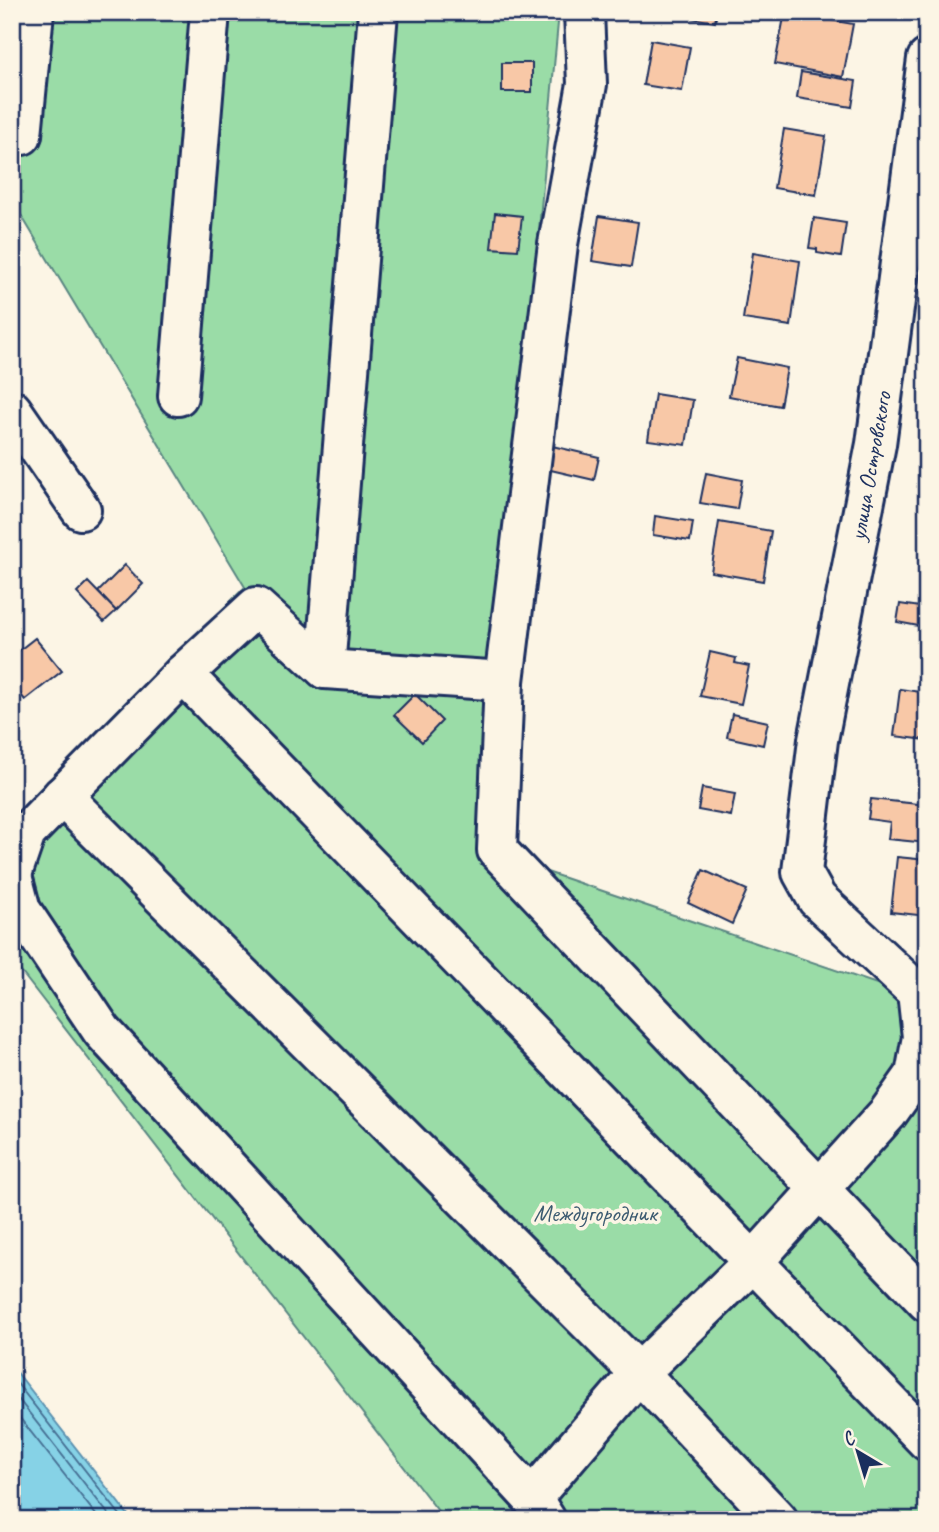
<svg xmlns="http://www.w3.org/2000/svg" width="939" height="1532" font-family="Caveat,sans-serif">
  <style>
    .green { fill: #9adca7; stroke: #5a8682; stroke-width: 2 }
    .water { fill: #86d2e6; stroke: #5b91b0; stroke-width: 2 }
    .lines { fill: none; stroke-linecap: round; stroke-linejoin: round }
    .shore { stroke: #467094; stroke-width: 2 }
    .building { fill: #f8c8a7; stroke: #1b2f5e; stroke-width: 2 }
    .minor-casing { stroke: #1b2f5e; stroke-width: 44 }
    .minor { stroke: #fcf5e5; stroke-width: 38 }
    .labels { text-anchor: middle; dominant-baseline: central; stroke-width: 7; stroke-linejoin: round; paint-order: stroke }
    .street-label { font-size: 24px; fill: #1b2f5e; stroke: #fcf5e5 }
    .park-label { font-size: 24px; fill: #3b5a70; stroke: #fcf5e5 }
  </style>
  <rect width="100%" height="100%" fill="#fcf5e5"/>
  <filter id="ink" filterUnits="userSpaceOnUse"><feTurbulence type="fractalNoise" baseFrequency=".0143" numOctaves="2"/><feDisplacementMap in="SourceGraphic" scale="14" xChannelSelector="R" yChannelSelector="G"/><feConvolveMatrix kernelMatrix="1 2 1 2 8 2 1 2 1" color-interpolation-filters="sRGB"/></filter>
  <g filter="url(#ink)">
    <polygon class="green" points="12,12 559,12 482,850 927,1001 927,1520 445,1520 12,960 12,823 245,587 12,200"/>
    <polygon class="water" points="12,1366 132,1520 12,1520"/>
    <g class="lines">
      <g class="shore">
        <polyline points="12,1377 124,1520"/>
        <polyline points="12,1391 113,1520"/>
        <polyline points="12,1408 100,1520"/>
      </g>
    </g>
    <g class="building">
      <polygon points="686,12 717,12 715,22 685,17"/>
      <polygon points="785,12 853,24 843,77 775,64"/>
      <polygon points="651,40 690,47 682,91 643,85"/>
      <rect x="502" y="63" width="30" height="29"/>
      <polygon points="801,72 856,81 852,107 797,98"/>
      <polygon points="784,129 826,136 816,195 774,188"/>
      <polygon points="495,213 522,216 518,250 491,248"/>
      <polygon points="599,216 638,222 631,267 592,261"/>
      <polygon points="814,218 846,223 841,257 817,253 817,249 809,248"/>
      <polygon points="753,253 800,261 791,326 743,319"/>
      <polygon points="737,358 787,368 780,406 729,396"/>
      <polygon points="927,384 927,428 921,427"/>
      <polygon points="655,394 693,400 686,445 648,440"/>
      <polygon points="548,445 599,457 594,480 542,468"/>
      <polygon points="706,473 742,480 737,509 700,503"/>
      <polygon points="655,516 693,522 690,541 653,535"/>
      <polygon points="719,522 771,531 763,581 711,572"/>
      <polygon points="125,565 143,584 116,611 98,592"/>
      <polygon points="88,582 116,611 104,622 77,593"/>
      <polygon points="900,604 927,608 924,627 897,622"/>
      <polygon points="35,638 62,671 25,700 12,684 12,656"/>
      <polygon points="710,652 736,658 735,663 749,666 741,704 700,696"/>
      <polygon points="900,689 927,693 927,740 894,736"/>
      <polygon points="415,694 442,721 422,742 394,715"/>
      <polygon points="732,714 768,722 763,745 727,737"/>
      <polygon points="702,788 735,794 731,816 698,810"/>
      <polygon points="871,799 927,805 927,843 888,839 890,822 868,819"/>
      <polygon points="897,857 927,860 927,916 891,912"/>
      <polygon points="703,870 747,890 732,924 688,903"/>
    </g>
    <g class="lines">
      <defs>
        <g id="minor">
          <polyline points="584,12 587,84 558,244 504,681 497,850 927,1302"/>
          <polyline points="927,59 876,444 818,740 802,872 817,899 917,992 927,994"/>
          <polyline points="22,135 34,12"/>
          <polyline points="178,396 210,12"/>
          <polyline points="12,410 81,510"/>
          <polyline points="325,669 378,12"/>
          <polyline points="183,674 927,1441"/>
          <polyline points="62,796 639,1373 778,1520"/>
          <polyline points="12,874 26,833 183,674 256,607 325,669 504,681"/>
          <polyline points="12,876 21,910 102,1031 532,1498 546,1520"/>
          <polyline points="532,1498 639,1373 754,1261 888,1113 915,1075 922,1037 917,992"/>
        </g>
      </defs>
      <use href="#minor" class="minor-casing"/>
      <use href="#minor" class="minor"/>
    </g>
  </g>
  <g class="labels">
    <g class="street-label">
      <text transform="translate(870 466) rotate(-80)">улица Островского</text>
    </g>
    <g class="park-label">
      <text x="595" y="1213">Междугородник</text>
    </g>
  </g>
  <rect width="939" height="1532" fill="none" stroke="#fcf5e5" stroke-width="42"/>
  <rect x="21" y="21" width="897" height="1490" fill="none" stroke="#1b2f5e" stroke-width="2.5" filter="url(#ink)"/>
  <g transform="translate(858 1452) rotate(322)" stroke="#fcf5e5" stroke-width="5" paint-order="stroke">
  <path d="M0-5L12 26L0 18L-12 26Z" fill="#1b2f5e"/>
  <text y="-10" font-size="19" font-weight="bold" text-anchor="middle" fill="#1b2f5e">С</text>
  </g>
</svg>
